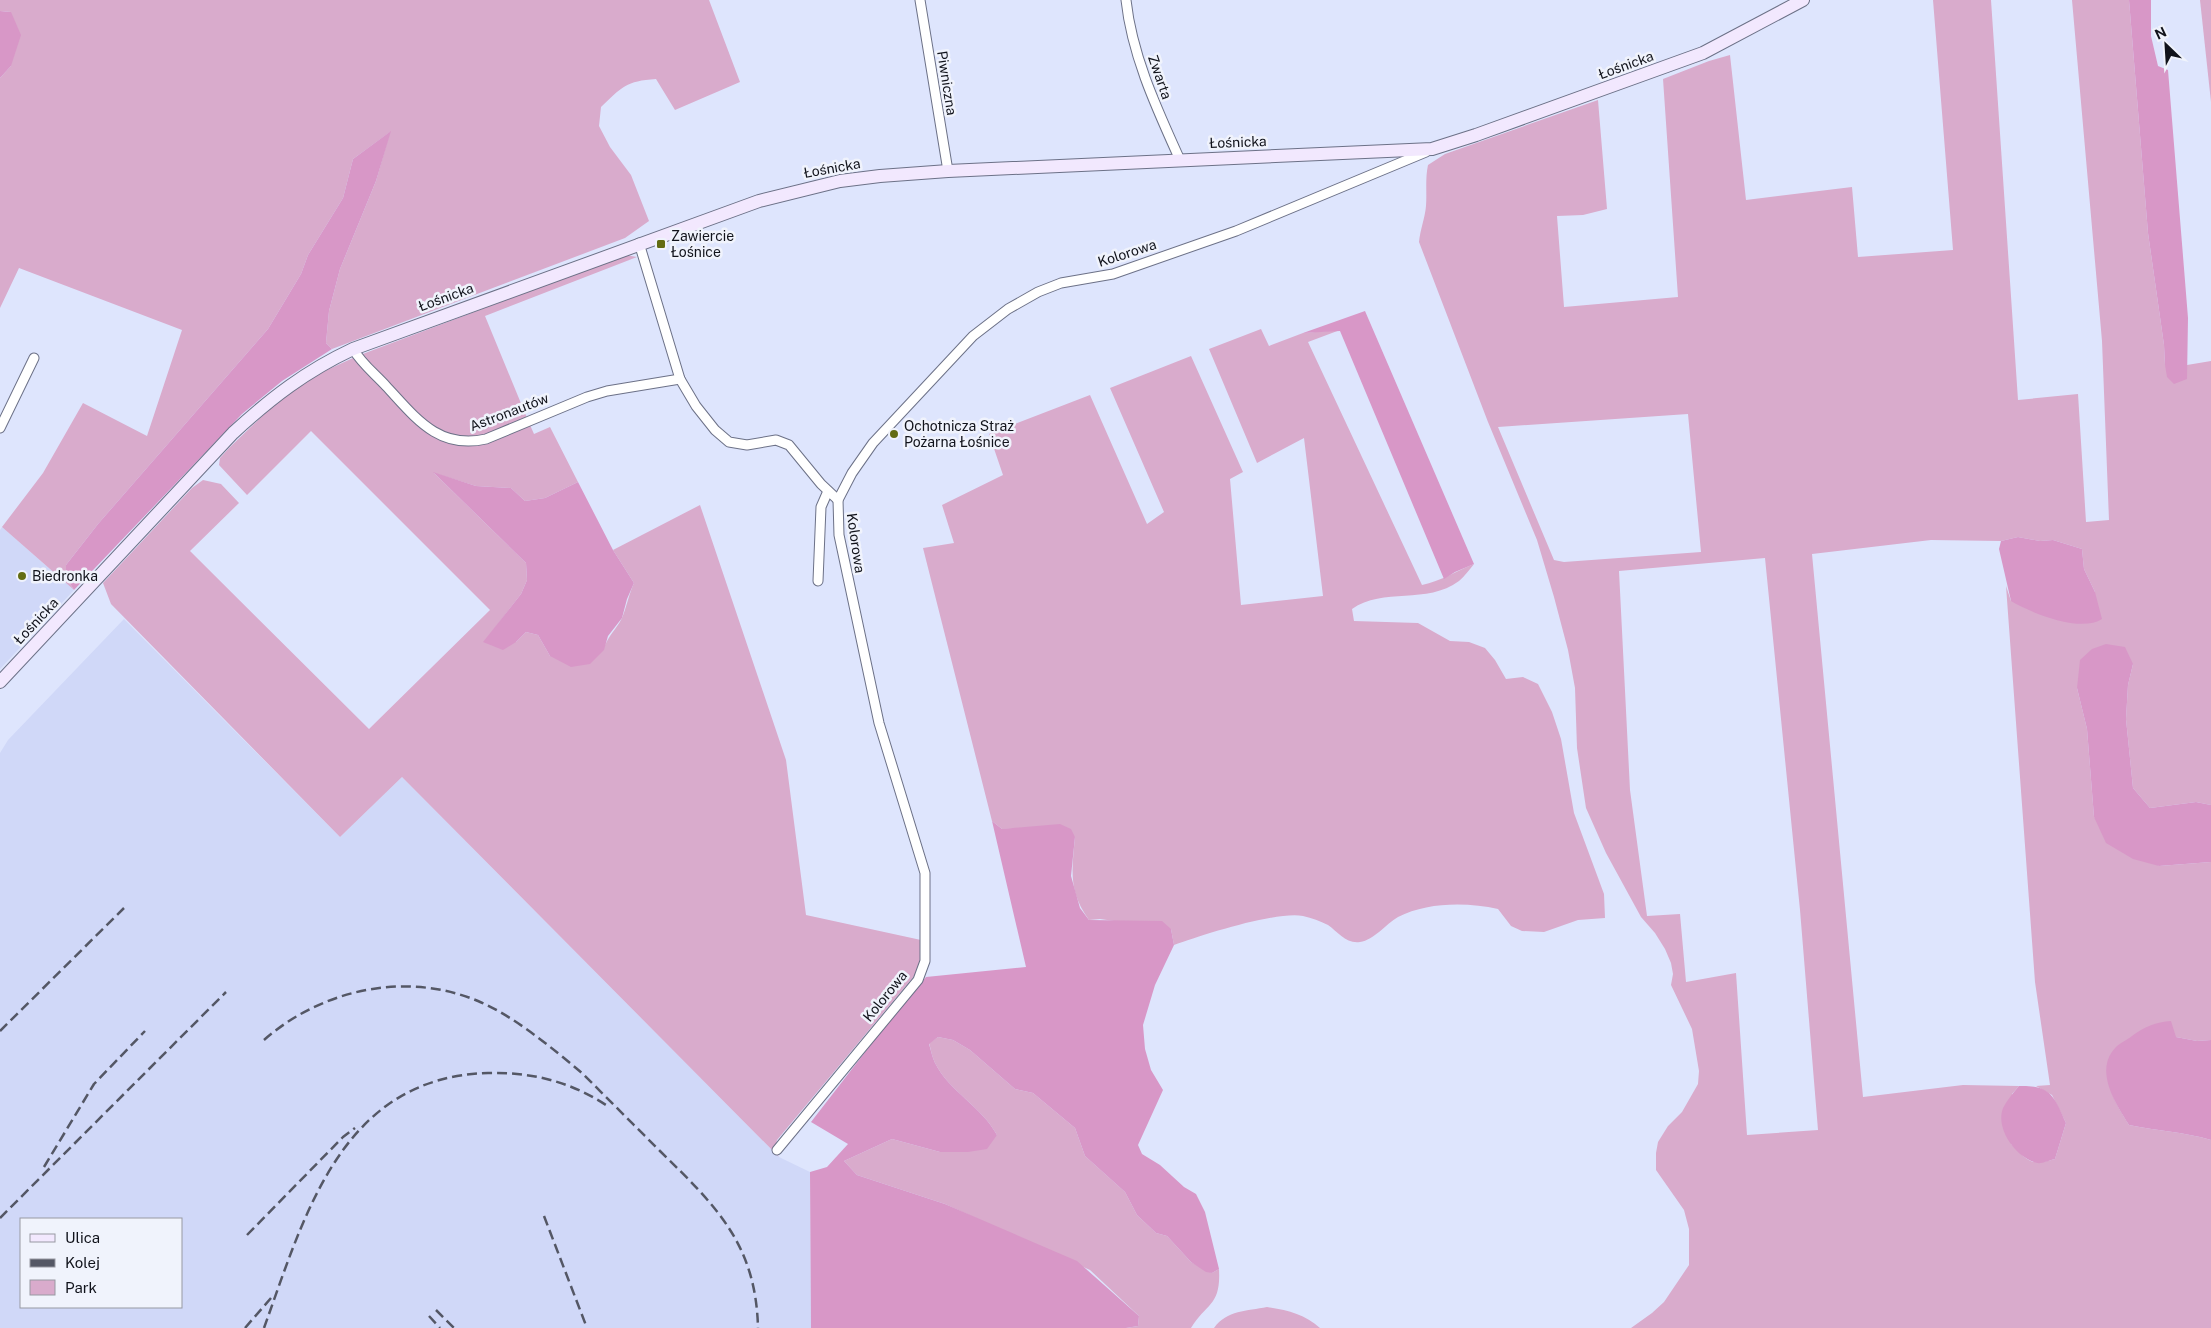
<svg xmlns="http://www.w3.org/2000/svg" width="2211" height="1328" font-family="'Public Sans',sans-serif">
  <style>
    .built { fill: #d0d8f8; fill-rule: evenodd }
    .green { fill: #d9abcc; fill-rule: evenodd }
    .forest { fill: #d897c7 }
    .lines { fill: none; stroke-linecap: round; stroke-linejoin: round }
    .street-casing { stroke: #6c7187; stroke-width: 11 }
    .secondary-casing { stroke: #6c7187; stroke-width: 14 }
    .street { stroke: #fff; stroke-width: 9 }
    .secondary { stroke: #f2e8fe; stroke-width: 12 }
    .rail { stroke: #545765; stroke-width: 2.5; stroke-dasharray: 10 5; stroke-linecap: butt }
    .poi-dot { fill: #636c12; stroke: #f0f3fc; stroke-width: 2 }
    .labels { text-anchor: middle; dominant-baseline: central; stroke-width: 5; stroke-linejoin: round; paint-order: stroke }
    .street-label { font-size: 14px; fill: #11131b; stroke: #f0f3fc }
    .poi-label { font-size: 14px; fill: #11131b; stroke: #f0f3fc; text-anchor: start }
  </style>
  <rect width="100%" height="100%" fill="#dee5fd"/>
  <g class="built">
    <polygon points="2,527 74,590 0,669 0,530"/>
    <path d="M124 619 340 837 402 777 779 1157 810 1172 811 1328H0V753L8 740ZM21 1219H181V1307H21Z"/>
  </g>
  <g class="green">
    <path d="M0 0H709L740 82 675 110 656 79C626 81 622 87 601 107L599 126 610 147 631 175 649 221 625 238 332 349 326 343 329 311 340 269 376 181 390 132 353 159 343 198 308 255 301 274 268 329 98 524 66 565V577L74 590 2 527 43 473 83 403 147 436 182 330 19 268 0 308V78L11 66V12L0 11Z"/>
    <path d="M1933 0H1991L2018 400 2078 394 2086 522 2109 520 2102 341 2072 0H2129L2148 233 2164 345 2165 365 2187 379V365L2211 361V805L2196 802 2150 808 2133 788 2126 719 2128 685 2133 664 2077 688 2087 729 2094 817 2159 866 2211 862V1040L2197 1041 2176 1037 2108 1062C2107 1090 2115 1102 2129 1125 2157 1131 2185 1132 2211 1140V1328H1631L1652 1313 1664 1302 1689 1265V1229L1684 1210 1656 1170V1153L1658 1142 1668 1126 1682 1112 1698 1084 1699 1071 1692 1029 1671 985 1673 974 1671 963 1665 949 1655 933 1641 917 1606 853 1586 808 1577 748 1575 688 1568 650 1554 597 1537 540 1488 422 1419 242C1420 230 1425 218 1426 206 1427 192 1425 179 1428 165L1445 154 1598 100 1607 209 1583 215 1557 216 1564 307 1678 297 1663 79 1709 61 1730 55 1746 200 1852 187 1858 257 1953 250ZM1688 414 1701 552 1564 562 1554 560 1498 427ZM2018 537 2040 541 2053 540 2082 549 2084 569 2095 592 2011 601 2006 586 2035 982 2050 1085 2036 1086 2052 1095 2066 1123 2055 1159C2030 1166 2029 1162 2011 1144L2012 1094 2019 1086 1963 1085 1863 1097 1812 554 1931 540 2001 541ZM1765 558 1800 910 1818 1130 1747 1135 1736 973 1686 982 1680 914 1647 916 1630 790 1619 571Z"/>
    <polygon points="2200,0 2211,0 2211,102"/>
    <path d="M626 255 637 257 485 316 527 418C512 424 493 436 477 437 429 443 390 387 360 355Z"/>
    <path d="M1261 329 1269 346 1303 333 1340 330 1308 342 1422 585C1441 581 1456 571 1474 564 1469 570 1464 577 1459 581 1427 605 1383 587 1352 609L1354 621 1418 623 1450 641 1469 642 1485 648 1495 660 1506 679 1523 677 1538 684 1552 712 1561 739 1574 813 1604 894 1605 918 1578 920 1544 932 1522 931 1511 926 1498 909C1467 902 1427 902 1398 917 1386 924 1374 940 1360 942 1346 944 1338 932 1328 925 1320 921 1312 918 1303 916 1276 911 1202 935 1174 945L1171 929 1100 919 1089 920C1068 891 1072 870 1075 837L1029 828 1002 829 992 821 923 548 954 543 942 505 1003 475 989 434 1090 395 1147 524 1164 512 1110 388 1191 356 1243 472 1230 479 1241 605 1323 596 1304 438 1257 463 1209 349Z"/>
    <path d="M353 358 418 424 457 444 530 425 534 434 550 427 578 482 545 498 525 501 511 488 476 486 434 473 526 563 527 580 521 594 484 642H516L526 632 538 635 550 656 603 650C609 634 616 630 622 618 626 609 629 594 634 583L613 550 700 505 786 760 806 915 921 940V962L915 975 777 1140 775 1150 779 1157 402 777 340 837 111 604 103 583 192 488 203 480 221 484 239 503 190 551 369 729 490 610 311 431 247 495 219 465 220 458 229 448 282 397 303 381Z"/>
    <path d="M938 1037 953 1040 970 1050 1015 1089 1033 1093 1075 1128 1085 1156 1125 1192 1137 1215 1156 1233 1167 1236 1191 1262 1212 1273 1219 1269C1221 1306 1207 1302 1191 1328H1126L1138 1326 1139 1316 1090 1270 945 1204 857 1175 844 1161 892 1139 940 1152 997 1135C982 1107 949 1091 935 1063 932 1057 931 1050 929 1043Z"/>
    <path d="M1267 1307C1287 1310 1305 1314 1320 1328H1214C1227 1310 1247 1311 1267 1307Z"/>
  </g>
  <g class="forest">
    <polygon points="2129,0 2151,0 2151,36 2158,66 2168,70 2188,318 2187,379 2174,384 2167,377 2165,365 2164,345 2148,233"/>
    <polygon points="0,11 11,12 21,35 11,66 0,78"/>
    <polygon points="391,131 376,181 340,269 329,311 326,343 332,349 282,381 242,414 74,590 66,577 66,565 98,524 268,329 301,274 308,255 343,198 353,159"/>
    <polygon points="1365,311 1474,564 1455,572 1444,579 1340,331 1303,333"/>
    <polygon points="433,472 476,486 511,488 525,501 545,498 578,482 613,550 634,583 627,599 622,618 608,636 604,650 590,664 571,667 550,656 538,635 526,632 516,642 503,650 483,642 521,594 527,580 526,563"/>
    <path d="M2018 537 2040 541 2053 540 2082 549 2084 569 2095 592 2102 619C2081 633 2031 613 2011 601L1999 549 2001 541Z"/>
    <polygon points="2106,644 2125,647 2133,664 2128,685 2126,719 2133,788 2150,808 2196,802 2211,805 2211,862 2159,866 2133,859 2106,843 2094,817 2087,729 2077,688 2080,660 2092,649"/>
    <path d="M992 821 1002 829 1060 824 1071 829 1075 837 1071 876 1080 908 1089 920 1162 921 1171 929 1174 945 1155 985 1143 1025 1145 1049 1151 1070 1163 1090 1138 1145 1142 1154 1160 1165 1184 1187 1196 1194 1205 1212 1219 1269 1212 1273 1206 1272 1191 1262 1167 1236 1156 1233 1137 1215 1125 1192 1085 1156 1075 1128 1033 1093 1015 1089 970 1050 953 1040 938 1037 929 1044C931 1050 932 1057 935 1063 949 1091 982 1107 997 1135L987 1149 968 1152H940L892 1139 844 1161 857 1175 945 1204 1077 1261 1139 1316 1138 1326 1126 1328H811L810 1172 827 1167 848 1144 811 1122 876 1038 926 977 1026 967Z"/>
    <path d="M2171 1021 2176 1037 2197 1041 2211 1040V1140C2185 1132 2157 1131 2129 1125 2116 1104 2093 1070 2116 1047 2120 1043 2127 1040 2132 1036 2144 1027 2156 1022 2171 1021Z"/>
    <path d="M2019 1086C2051 1085 2054 1096 2066 1123L2055 1159C2050 1160 2042 1164 2037 1163 2016 1158 1995 1129 2003 1108 2007 1100 2013 1093 2019 1086Z"/>
  </g>
  <g class="lines">
    <defs>
      <g id="street">
        <polyline points="920,0 948,171"/>
        <path d="M1126 0C1132 56 1157 109 1180 160"/>
        <polyline points="639,243 680,379 696,406 715,430 729,442 747,445 776,440 789,445 821,484 838,500"/>
        <path d="M353 349C362 364 374 373 386 386 415 417 438 450 486 439L587 397 607 391 680 379"/>
        <polyline points="0,428 34,358"/>
        <polyline points="818,581 821,507 828,491"/>
        <polyline points="777,1150 918,980 925,961 925,873 879,723 839,535 838,500 852,473 873,443 973,336 1008,309 1038,292 1061,283 1113,274 1236,231 1426,152"/>
      </g>
      <path id="secondary" d="M0 682 233 433C271 398 306 371 353 349L759 201 840 181 880 176 948 171 1432 149 1476 135 1703 53 1803 0"/>
    </defs>
    <use href="#street" class="street-casing"/>
    <use href="#secondary" class="secondary-casing"/>
    <use href="#street" class="street"/>
    <use href="#secondary" class="secondary"/>
    <g class="rail">
      <polyline points="0,1031 124,908"/>
      <path d="M264 1040C322 989 406 971 478 1001 514 1016 552 1048 582 1073 608 1099 634 1125 660 1151 716 1206 756 1244 758 1328"/>
      <polyline points="44,1167 94,1084 145,1031"/>
      <polyline points="544,1216 587,1328"/>
      <polyline points="0,1218 226,992"/>
      <polyline points="247,1235 343,1137 355,1128"/>
      <polyline points="436,1310 454,1328"/>
      <polyline points="429,1316 440,1328"/>
      <polyline points="245,1328 271,1298"/>
      <path d="M264 1328C305 1214 342 1077 488 1073 533 1072 572 1082 609 1107"/>
    </g>
  </g>
  <g class="poi-dot">
    <rect x="656" y="239" width="10" height="10" rx="2.5"/>
    <circle cx="894" cy="434" r="5"/>
    <circle cx="22" cy="576" r="5"/>
  </g>
  <g class="labels">
    <g class="street-label">
      <text transform="translate(1626 65) rotate(-20)">Łośnicka</text>
      <text transform="translate(1160 77) rotate(71)">Zwarta</text>
      <text transform="translate(947 83) rotate(81)">Piwniczna</text>
      <text transform="translate(1238 142) rotate(-2)">Łośnicka</text>
      <text transform="translate(832 168) rotate(-10)">Łośnicka</text>
      <text transform="translate(1127 253) rotate(-18)">Kolorowa</text>
      <text transform="translate(446 297) rotate(-20)">Łośnicka</text>
      <text transform="translate(509 412) rotate(-21)">Astronautów</text>
      <text transform="translate(856 543) rotate(82)">Kolorowa</text>
      <text transform="translate(36 621) rotate(-47)">Łośnicka</text>
      <text transform="translate(885 996) rotate(-51)">Kolorowa</text>
    </g>
    <g class="poi-label">
      <text x="671" y="236">Zawiercie<tspan x="671" dy="16">Łośnice</tspan></text>
      <text x="904" y="426">Ochotnicza Straż<tspan x="904" dy="16">Pożarna Łośnice</tspan></text>
      <text x="32" y="576">Biedronka</text>
    </g>
  </g>
  <rect x="20" y="1218" width="162" height="90" fill="#f0f3fc" stroke="#9799a2"/>
  <rect x="30" y="1234" width="25" height="8" fill="#f2e8fe" stroke="#9799a2"/>
  <text x="65" y="1243" font-size="15" fill="#11131b">Ulica</text>
  <rect x="30" y="1259" width="25" height="8" fill="#545765" stroke="#9799a2"/>
  <text x="65" y="1268" font-size="15" fill="#11131b">Kolej</text>
  <rect x="30" y="1280" width="25" height="15" fill="#d9abcc" stroke="#9799a2"/>
  <text x="65" y="1293" font-size="15" fill="#11131b">Park</text>
  <g transform="translate(2166 45) rotate(335)" stroke="#f0f3fc" stroke-width="4" paint-order="stroke">
  <path d="M0-4L9 19L0 12L-9 19Z" fill="#11131b"/>
  <text y="-8" font-size="14" font-weight="bold" text-anchor="middle" fill="#11131b">N</text>
  </g>
</svg>
